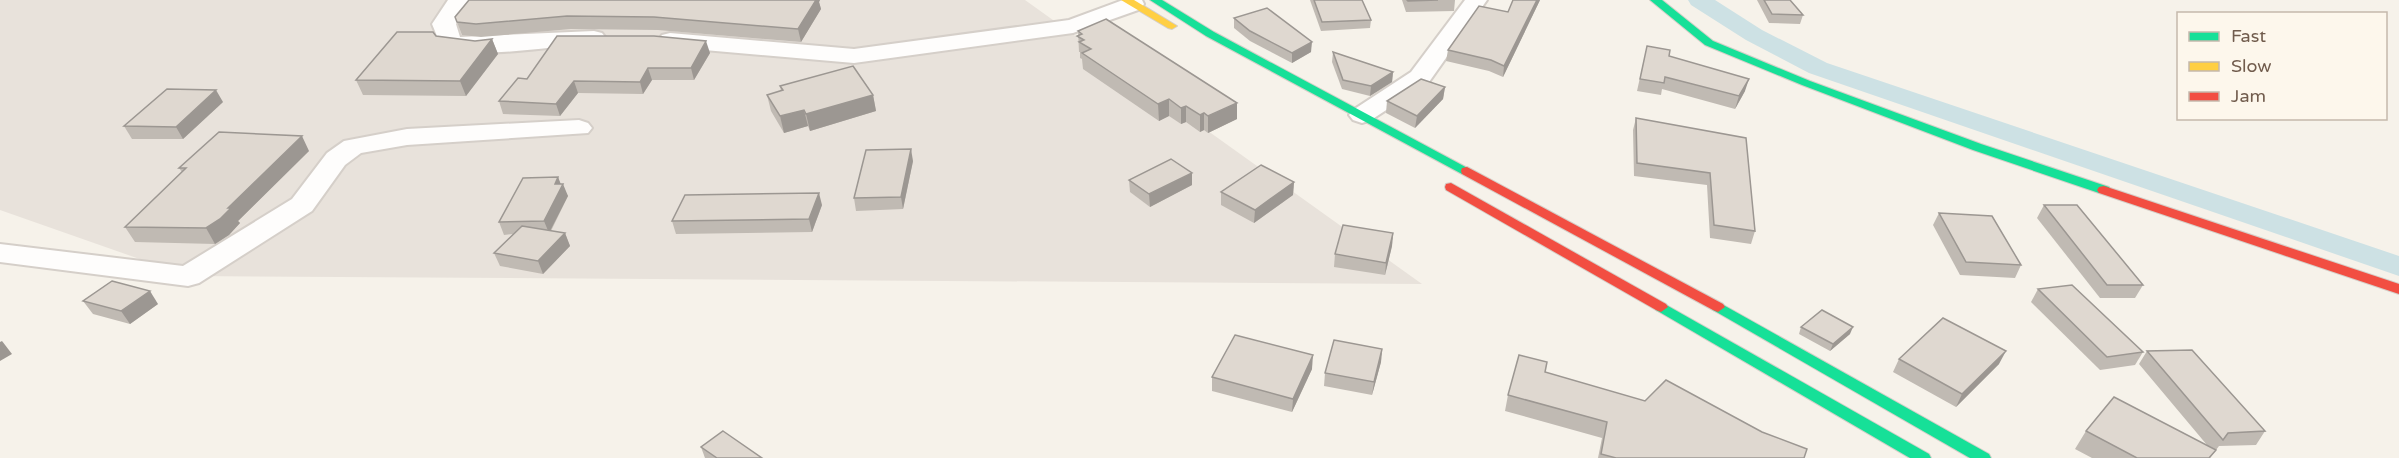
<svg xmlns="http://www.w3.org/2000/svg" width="2399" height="458" font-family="'Varela Round',sans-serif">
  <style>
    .industrial { fill: #e8e2db }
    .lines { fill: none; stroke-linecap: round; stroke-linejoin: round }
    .canal { fill: #cde1e4; fill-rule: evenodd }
    .street-casing { stroke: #d5cfc9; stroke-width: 4 }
    .fast-casing { stroke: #d5cfc8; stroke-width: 2 }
    .slow-casing { stroke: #d5cfc8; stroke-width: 2 }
    .jam-casing { stroke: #d5cfc8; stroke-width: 2 }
    .street { fill: #fefdfc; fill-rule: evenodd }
    .fast { fill: #16e098; fill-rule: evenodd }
    .slow { fill: #ffcf43; fill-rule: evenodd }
    .jam { fill: #f24e42; fill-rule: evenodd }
    .wall { fill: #c0bab3 }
    .shaded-wall { fill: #9c9792 }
    .building { fill: #dfd8d0; stroke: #9c9792; stroke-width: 1.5 }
  </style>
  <rect width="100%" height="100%" fill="#f6f2ea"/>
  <polygon class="industrial" points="0,0 1025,0 1422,284 188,276 0,210"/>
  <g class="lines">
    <polygon class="canal" points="1688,0 1715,0 1762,30 1827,63 2399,256 2399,276 1809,73 1746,40 1691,5"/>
    <defs>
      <g id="street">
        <path d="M448 0H470L456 24 460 37 594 31 602 33 606 38 602 43 594 45C546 45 488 60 442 48L432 24Z"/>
        <polygon points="1123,0 1142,0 1144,4 1141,9 1073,33 854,63 670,47 662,45 658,40 662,35 670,33 854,49 1069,20"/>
        <polygon points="1465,0 1487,0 1429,82 1371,120 1362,123 1353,120 1349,115 1353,110 1411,72"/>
        <polygon points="579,120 588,123 592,128 588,133 407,145 361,153 345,165 312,211 199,283 188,286 0,262 0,244 183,266 292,199 327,153 344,141 407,129"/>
      </g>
      <g id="fast">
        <polygon points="1150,0 1162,0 1214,32 1473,171 1472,174 1462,174 1206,36"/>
        <polygon points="1650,0 1662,0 1713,41 1810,81 1981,144 2109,187 2111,190 2109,193 2099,193 1973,150 1802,85 1705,45"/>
        <polygon points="1661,302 1929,454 1931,458 1910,458 1656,310 1654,307 1656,304"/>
        <polygon points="1718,302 1989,454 1991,458 1970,458 1713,310 1711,307 1713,304"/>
      </g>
      <polygon id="slow" points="1121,0 1134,0 1177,26 1172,29 1168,28"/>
      <g id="jam">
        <polygon points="1467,167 1723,304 1725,307 1718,312 1713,310 1462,174 1461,171 1462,168"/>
        <polygon points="1451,183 1666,304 1668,307 1661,312 1656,310 1446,190 1445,187 1446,184"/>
        <polygon points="2104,186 2399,284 2399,294 2099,193 2097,190 2099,187"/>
      </g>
    </defs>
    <use href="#street" class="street-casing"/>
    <use href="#fast" class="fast-casing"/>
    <use href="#slow" class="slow-casing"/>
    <use href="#jam" class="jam-casing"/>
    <use href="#street" class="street"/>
    <use href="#fast" class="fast"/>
    <use href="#slow" class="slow"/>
    <use href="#jam" class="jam"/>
  </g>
  <g class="wall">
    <polygon points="469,0 820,0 819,2 821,9 801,42 658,30 571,29 481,37 462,35 457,22"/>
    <polygon points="1310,0 1362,0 1371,20 1370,28 1321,31"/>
    <polygon points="1402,0 1455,0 1454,11 1406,12"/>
    <polygon points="1513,0 1540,0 1503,77 1489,71 1446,61 1448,50 1508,12"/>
    <polygon points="1757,0 1790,0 1803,15 1800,24 1769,23"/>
    <polygon points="1234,18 1311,52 1292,63 1250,41 1234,28"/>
    <polygon points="1078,31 1237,103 1237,119 1208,133 1204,130 1200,132 1186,122 1181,124 1169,116 1159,121 1083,69 1082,59 1080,58 1080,52 1079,52"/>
    <polygon points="436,36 475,41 492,39 498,54 466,96 363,95 356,80"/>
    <polygon points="1647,46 1745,91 1735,109 1662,89 1661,95 1637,91"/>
    <polygon points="1333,52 1393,72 1392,82 1370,96 1342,89 1332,62"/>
    <polygon points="710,53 694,80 652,80 643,94 578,93 560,116 503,114 499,101 527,79"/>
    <polygon points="780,86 873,95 876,111 810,131 808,126 784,133 771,111 767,95 781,91"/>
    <polygon points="1445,87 1443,99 1415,128 1386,113 1387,101"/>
    <polygon points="223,102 183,139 132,139 124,126"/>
    <polygon points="1636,118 1746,138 1755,231 1751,244 1710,238 1707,185 1634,176 1633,130"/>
    <polygon points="309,151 238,221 240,223 229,235 215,244 135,242 125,227 182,172 179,168"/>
    <polygon points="913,161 903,209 856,211 854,198"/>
    <polygon points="1192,173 1192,185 1150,207 1130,192 1129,180"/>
    <polygon points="558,177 560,184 568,196 551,231 565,233 570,246 543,274 500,266 494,253 513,234 504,235 499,222"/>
    <polygon points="1294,182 1293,195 1254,223 1221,205 1221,192"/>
    <polygon points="822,205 812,232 676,234 672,221"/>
    <polygon points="2044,205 2143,285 2135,298 2100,298 2037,218"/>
    <polygon points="1939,213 2021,265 2015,278 1960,275 1933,225"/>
    <polygon points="1393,233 1392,246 1385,275 1334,267 1335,254"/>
    <polygon points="2038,289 2143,352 2135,365 2100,370 2031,302"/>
    <polygon points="83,301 158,304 130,324 93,314"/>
    <polygon points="1801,327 1850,334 1830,351 1799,334"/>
    <polygon points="1382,349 1381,362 1372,395 1324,386 1325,373"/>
    <polygon points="2147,351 2265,431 2256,445 2219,446 2210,458 2092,458 2075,449 2086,431 2207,445 2139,364"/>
    <polygon points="1899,359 1999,364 1956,407 1893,372"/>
    <polygon points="1312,369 1292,412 1212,391 1212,377"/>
    <polygon points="1545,372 1645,401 1804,458 1598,458 1602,438 1505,411 1508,395"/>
    <polygon points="701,447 762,458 705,458"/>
  </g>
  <g class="shaded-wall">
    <polygon points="813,0 820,0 819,2 821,9 801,42 798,29"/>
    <polygon points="1537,0 1540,0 1503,77 1504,66"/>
    <polygon points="492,39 498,54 466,96 460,81"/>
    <polygon points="706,41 710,53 694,80 691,68"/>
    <polygon points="1312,42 1311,52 1292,63 1292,53"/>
    <polygon points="648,68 652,80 643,94 640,82"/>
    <polygon points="1393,72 1392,82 1370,96 1371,86"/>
    <polygon points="1749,79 1745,91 1735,109 1739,96"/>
    <polygon points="574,81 578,93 560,116 556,104"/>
    <polygon points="1445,87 1443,99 1415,128 1417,116"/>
    <polygon points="216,90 223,102 183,139 176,127"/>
    <polygon points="873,95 876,111 810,131 806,114"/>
    <polygon points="1169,99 1169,116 1159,121 1158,104"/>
    <polygon points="1237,103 1237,119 1208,133 1208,116"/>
    <polygon points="1186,106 1186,122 1181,124 1181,108"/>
    <polygon points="804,110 808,126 784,133 780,116"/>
    <polygon points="1204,113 1204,130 1200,132 1200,115"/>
    <polygon points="302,136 309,151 238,221 240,223 229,235 215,244 206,228"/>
    <polygon points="911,149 913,161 903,209 901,197"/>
    <polygon points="1192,173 1192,185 1150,207 1149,194"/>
    <polygon points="558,177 562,187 563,184 568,196 549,233 544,221 555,184"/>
    <polygon points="1294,182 1293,195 1254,223 1255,210"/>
    <polygon points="819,193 822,205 812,232 809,219"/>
    <polygon points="565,233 570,246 543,274 538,261"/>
    <polygon points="1393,233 1392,246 1385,275 1386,263"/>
    <polygon points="150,291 158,304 130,324 121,311"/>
    <polygon points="1853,327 1850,334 1830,351 1833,344"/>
    <polygon points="2,341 12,354 0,361 0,342"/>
    <polygon points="1382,349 1381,362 1372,395 1374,382"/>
    <polygon points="2006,351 1999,364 1956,407 1962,394"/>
    <polygon points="1313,355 1312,369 1292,412 1293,399"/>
  </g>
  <g class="building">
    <polygon points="469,0 816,0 798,29 654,17 567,16 476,24 457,22 455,17"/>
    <polygon points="1314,0 1362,0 1371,20 1322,22"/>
    <polygon points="1407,0 1438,0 1408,1"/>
    <polygon points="1513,0 1537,0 1504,66 1491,60 1448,50 1479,6 1508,12"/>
    <polygon points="1764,0 1790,0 1803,15 1772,14"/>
    <polygon points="1267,8 1312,42 1292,53 1250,31 1234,18"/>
    <polygon points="1106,19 1237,103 1208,116 1204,113 1200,115 1186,106 1181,108 1169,99 1158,104 1082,53 1091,49 1079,42 1084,40 1077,36 1082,34 1078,31"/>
    <polygon points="397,32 433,32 436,36 475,41 492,39 460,81 356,80"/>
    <polygon points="557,36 654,36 706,41 691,68 648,68 640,82 574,81 556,104 499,101 518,78 527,79"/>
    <polygon points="1647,46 1670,50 1669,56 1749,79 1739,96 1665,77 1664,83 1640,79"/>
    <polygon points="1333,52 1393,72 1371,86 1343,80"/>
    <polygon points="853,66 873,95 806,114 804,110 780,116 767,95 783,90 780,86"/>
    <polygon points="1421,79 1445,87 1417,116 1387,101"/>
    <polygon points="167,89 216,90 176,127 124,126"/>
    <polygon points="1636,118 1746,138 1755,231 1714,225 1710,173 1637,163"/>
    <polygon points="219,132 302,136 228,208 231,208 220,219 206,228 125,227 186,168 179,168"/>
    <polygon points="911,149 901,197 854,198 866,150"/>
    <polygon points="1171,159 1192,173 1149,194 1129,180"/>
    <polygon points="1261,165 1294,182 1255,210 1221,192"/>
    <polygon points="558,177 555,184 563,184 544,221 499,222 523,178"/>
    <polygon points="819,193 809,219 672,221 685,195"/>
    <polygon points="2044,205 2077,205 2143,285 2107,285"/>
    <polygon points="1939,213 1992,216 2021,265 1966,262"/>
    <polygon points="1343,225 1393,233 1386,263 1335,254"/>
    <polygon points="522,226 565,233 538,261 494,253"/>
    <polygon points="112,281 150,291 121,311 83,301"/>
    <polygon points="2072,285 2143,352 2107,357 2038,289"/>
    <polygon points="1822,310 1853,327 1833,344 1801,327"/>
    <polygon points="1943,318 2006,351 1962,394 1899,359"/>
    <polygon points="1235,335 1313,355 1293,399 1212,377"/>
    <polygon points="1334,340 1382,349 1374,382 1325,373"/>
    <polygon points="2192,350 2265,431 2228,433 2223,440 2147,351"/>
    <polygon points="1519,355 1547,362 1545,372 1645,401 1666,380 1762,432 1807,449 1804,458 1616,458 1601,454 1607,422 1508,395"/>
    <polygon points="2114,397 2216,450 2209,458 2137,458 2086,431"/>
    <polygon points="723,431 762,458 717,458 701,447"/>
  </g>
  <rect x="2177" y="12" width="210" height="108" fill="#fdf7ec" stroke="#c5b9ac" stroke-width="1.5"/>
  <rect x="2189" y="32" width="30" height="9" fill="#16e098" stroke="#c5b9ac" stroke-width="1.5"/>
  <text x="2231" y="42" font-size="18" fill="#715c4d">Fast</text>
  <rect x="2189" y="62" width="30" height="9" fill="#ffcf43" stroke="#c5b9ac" stroke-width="1.5"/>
  <text x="2231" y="72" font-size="18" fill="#715c4d">Slow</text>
  <rect x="2189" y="92" width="30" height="9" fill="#f24e42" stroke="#c5b9ac" stroke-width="1.5"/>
  <text x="2231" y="102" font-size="18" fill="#715c4d">Jam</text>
</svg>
